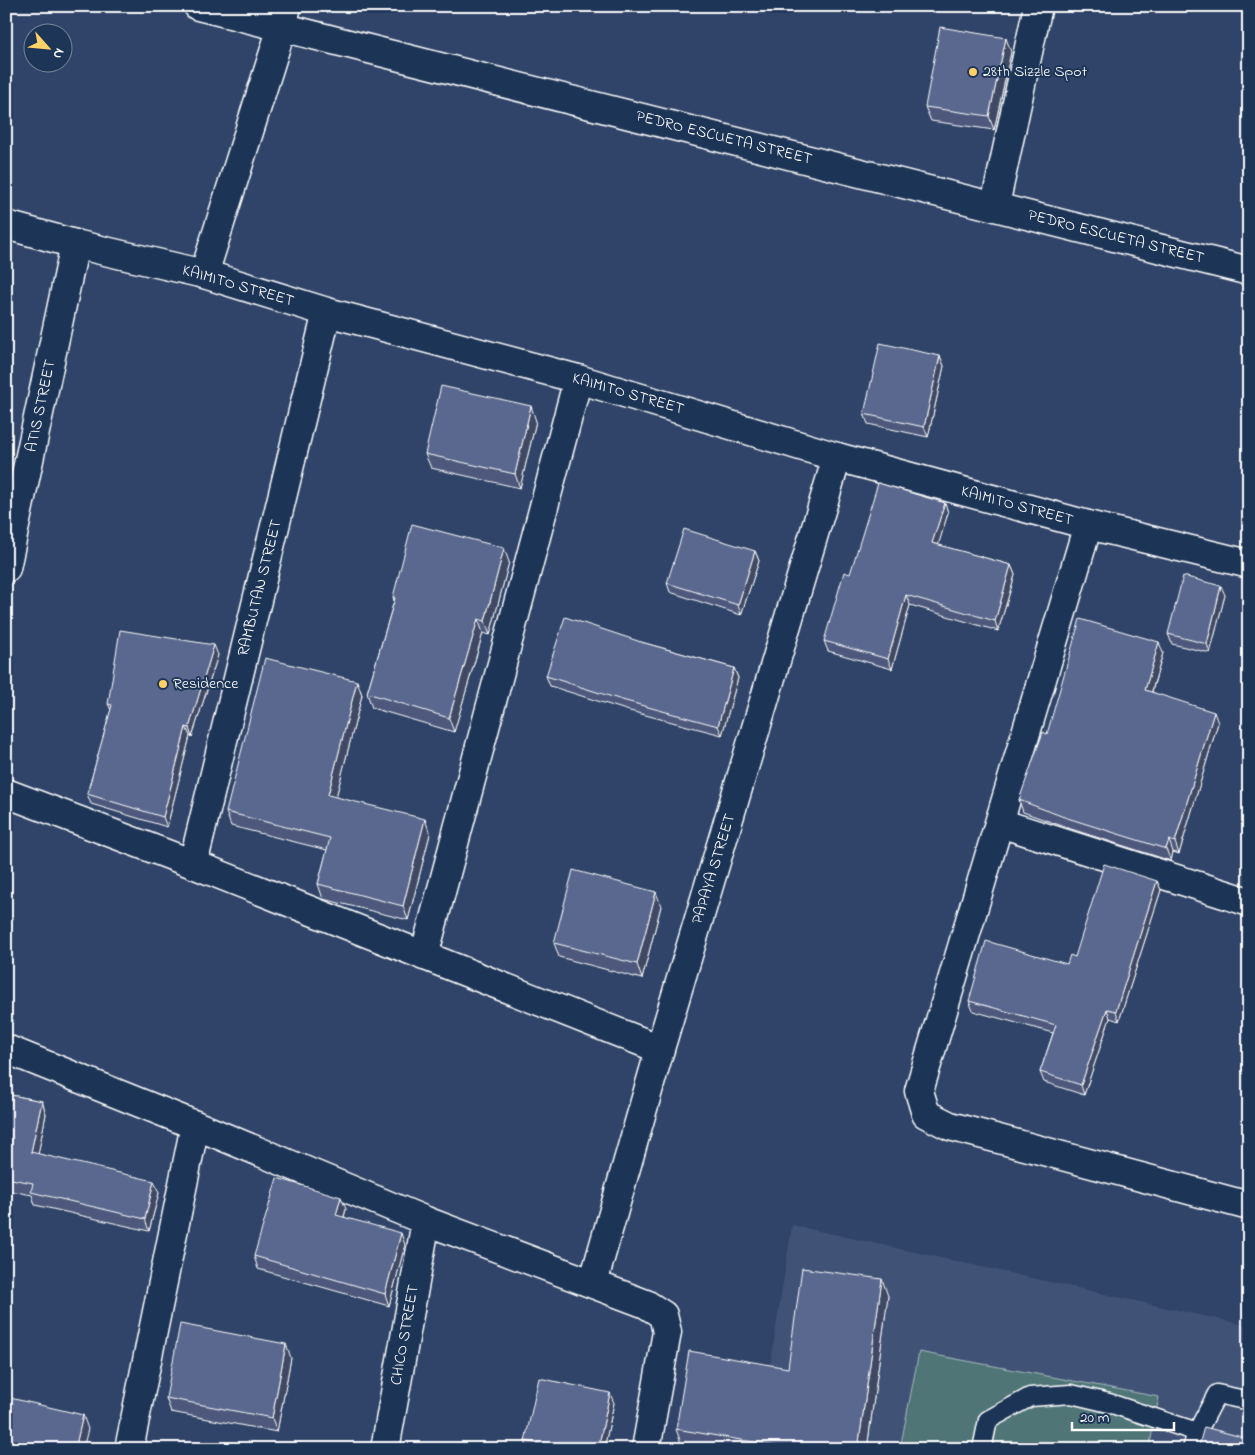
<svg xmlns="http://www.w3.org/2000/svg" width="1255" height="1455" font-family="'Indie Flower',sans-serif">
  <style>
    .built { fill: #405277 }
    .green { fill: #507577; stroke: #a8babb }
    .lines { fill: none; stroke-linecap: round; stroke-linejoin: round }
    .lane-casing { stroke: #fff; stroke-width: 21 }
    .street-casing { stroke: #fff; stroke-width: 31 }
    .secondary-casing { stroke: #fff; stroke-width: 31 }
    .lane { stroke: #1d3557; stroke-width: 18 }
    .street { stroke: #1d3557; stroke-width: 28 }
    .secondary { stroke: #1d3557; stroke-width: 28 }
    .wall { fill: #4d597b; stroke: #fff }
    .shaded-wall { fill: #3f4864; stroke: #fff }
    .building { fill: #5a678f; stroke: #fff }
    .poi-dot { fill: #ffd166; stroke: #1d3557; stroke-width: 2 }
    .labels { text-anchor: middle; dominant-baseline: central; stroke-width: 4; stroke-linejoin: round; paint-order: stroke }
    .poi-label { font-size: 16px; fill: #fff; stroke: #1d3557; text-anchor: start }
    .street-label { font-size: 16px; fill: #fff; stroke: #1d3557 }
  </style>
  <rect width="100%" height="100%" fill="#2f4468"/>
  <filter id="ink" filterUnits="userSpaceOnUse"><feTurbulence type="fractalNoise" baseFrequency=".02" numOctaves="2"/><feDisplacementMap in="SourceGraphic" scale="10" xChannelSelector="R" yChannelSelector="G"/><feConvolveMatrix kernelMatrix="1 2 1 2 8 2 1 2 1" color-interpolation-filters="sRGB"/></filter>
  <g filter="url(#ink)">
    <polygon class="built" points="792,1225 1249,1326 1249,1449 757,1449"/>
    <polygon class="green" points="919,1352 1159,1397 1149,1449 900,1449"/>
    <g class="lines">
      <defs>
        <g id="lane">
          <polyline points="982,1449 988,1420 1030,1397 1071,1394 1109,1403 1197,1432"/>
          <polyline points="1192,1449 1197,1432 1217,1394 1249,1401"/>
        </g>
        <g id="street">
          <polyline points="995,205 1038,6"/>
          <polyline points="6,225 75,244 204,274 327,312 578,379 837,457 1088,525 1249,564"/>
          <polyline points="204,274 282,27 287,6"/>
          <polyline points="1088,525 919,1091 926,1114 950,1126 1249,1206"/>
          <polyline points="6,568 75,244"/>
          <polyline points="6,793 193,864 660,1049"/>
          <polyline points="1000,823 1249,902"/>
          <polyline points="193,864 327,312"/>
          <polyline points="424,956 578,379"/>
          <polyline points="6,1049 195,1125 426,1221 646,1304 663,1315 667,1332 646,1449"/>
          <polyline points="593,1283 660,1049 837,457"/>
          <polyline points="129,1449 195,1125"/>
          <polyline points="385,1449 426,1221"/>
        </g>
        <polyline id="secondary" points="198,6 1249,271"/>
      </defs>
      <use href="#lane" class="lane-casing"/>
      <use href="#street" class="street-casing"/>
      <use href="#secondary" class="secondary-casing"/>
      <use href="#lane" class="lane"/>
      <use href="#street" class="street"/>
      <use href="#secondary" class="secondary"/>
    </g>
    <g class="wall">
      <polygon points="1011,52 994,130 931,121 925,107"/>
      <polygon points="940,356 944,366 928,437 868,424 864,414"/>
      <polygon points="536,421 520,488 431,468 425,454"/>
      <polygon points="945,503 948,513 938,545 1011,565 1015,575 998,631 910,605 892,669 828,651 824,641"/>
      <polygon points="755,551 759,561 741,615 670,592 667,583"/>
      <polygon points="509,562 490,635 483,633 454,732 372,708 367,693 394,601 393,597"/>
      <polygon points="1225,595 1210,653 1172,644 1168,634"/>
      <polygon points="641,642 734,668 738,678 722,735 626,710 550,686 546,676"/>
      <polygon points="1163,653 1152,692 1218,723 1179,854 1173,852 1171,861 1068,828 1023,812 1019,800 1047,734"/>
      <polygon points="218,655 192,737 190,736 167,827 91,804 87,794 111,710 108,704"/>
      <polygon points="357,681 362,695 336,797 430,834 408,920 323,899 318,884 327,850 231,826 226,812"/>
      <polygon points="1157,881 1161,890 1119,1021 1110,1018 1084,1095 1044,1082 1040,1072 1053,1033 973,1011 969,1001 1067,964"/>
      <polygon points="661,906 642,979 559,957 554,943"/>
      <polygon points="6,1094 42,1101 46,1114 38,1154 159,1193 149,1231 35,1205 32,1195 6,1190"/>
      <polygon points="346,1209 344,1217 405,1245 389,1306 258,1269 254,1256"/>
      <polygon points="888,1296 867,1449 697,1449 682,1446 676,1429 788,1368"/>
      <polygon points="291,1358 277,1432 171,1412 166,1398"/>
      <polygon points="614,1403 604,1449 528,1449 525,1441"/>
    </g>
    <g class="shaded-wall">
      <polygon points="1006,38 1011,52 994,130 989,116"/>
      <polygon points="940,356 944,366 928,437 924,427"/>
      <polygon points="531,406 536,421 520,488 515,474"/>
      <polygon points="945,503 948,513 936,553 932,543"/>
      <polygon points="504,548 509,562 490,635 485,621"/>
      <polygon points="755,551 759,561 741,615 738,605"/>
      <polygon points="1011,565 1015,575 998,631 995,621"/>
      <polygon points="1221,586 1225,595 1210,653 1207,644"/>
      <polygon points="906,595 910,605 892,669 888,659"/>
      <polygon points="478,619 483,633 454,732 449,718"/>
      <polygon points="1159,642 1163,653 1149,701 1145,690"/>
      <polygon points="214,645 218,655 192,737 189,728"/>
      <polygon points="734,668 738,678 722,735 718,726"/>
      <polygon points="357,681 362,695 333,809 328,795"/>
      <polygon points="1214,712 1218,723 1179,854 1175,842"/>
      <polygon points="186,727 190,736 167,827 163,817"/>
      <polygon points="425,819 430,834 408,920 403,906"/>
      <polygon points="1169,840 1173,852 1171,861 1166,849"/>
      <polygon points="1157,881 1161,890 1119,1021 1116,1011"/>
      <polygon points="656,892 661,906 642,979 637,964"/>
      <polygon points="1107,1009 1110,1018 1084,1095 1081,1085"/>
      <polygon points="42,1101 46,1114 36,1165 31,1152"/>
      <polygon points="154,1181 159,1193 149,1231 145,1219"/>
      <polygon points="341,1197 346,1209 341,1227 336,1215"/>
      <polygon points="401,1233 405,1245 389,1306 385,1294"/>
      <polygon points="882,1279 888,1296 867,1449 858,1449"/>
      <polygon points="286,1344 291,1358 277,1432 272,1418"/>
      <polygon points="610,1393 614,1403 604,1449 598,1449"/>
      <polygon points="83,1415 88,1429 83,1449 75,1449"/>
    </g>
    <g class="building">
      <polygon points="940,27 1006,38 989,116 925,107"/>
      <polygon points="880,343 940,356 924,427 864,414"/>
      <polygon points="441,386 531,406 515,474 425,454"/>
      <polygon points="878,483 945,503 932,543 1011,565 995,621 906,595 888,659 824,641 844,572 850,574"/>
      <polygon points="412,524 504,548 485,621 478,619 449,718 367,693 395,598 393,597"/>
      <polygon points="684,529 755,551 738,605 667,583"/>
      <polygon points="1183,576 1221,586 1207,644 1168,634"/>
      <polygon points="565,617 641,642 734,668 718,726 622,700 546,676"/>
      <polygon points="1080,619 1159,642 1145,690 1214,712 1175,842 1169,840 1166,849 1064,817 1019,800 1043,732 1047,734"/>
      <polygon points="120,630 214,645 189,728 186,727 163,817 87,794 112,705 108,704"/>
      <polygon points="265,658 357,681 328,795 425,819 403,906 318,884 330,838 226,812"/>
      <polygon points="1104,864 1157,881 1116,1011 1107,1009 1081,1085 1040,1072 1056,1025 969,1001 986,941 1067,964 1070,955 1075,957"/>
      <polygon points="573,870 656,892 637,964 554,943"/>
      <polygon points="6,1094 42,1101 31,1152 154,1181 145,1219 31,1192 33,1183 6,1178"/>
      <polygon points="277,1178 341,1197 336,1215 401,1233 385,1294 254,1256"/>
      <polygon points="802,1268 882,1279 858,1449 777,1449 777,1446 676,1429 689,1351 788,1368"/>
      <polygon points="180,1324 286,1344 272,1418 166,1398"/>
      <polygon points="539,1378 610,1393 598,1449 564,1449 525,1441"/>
      <polygon points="6,1397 83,1415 75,1449 6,1449"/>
      <polygon points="1204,1427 1249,1439 1249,1449 1198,1449"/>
    </g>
  </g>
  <g class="poi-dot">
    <circle cx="973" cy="72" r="5"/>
    <circle cx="163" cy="684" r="5"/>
  </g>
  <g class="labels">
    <g class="poi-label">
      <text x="983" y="72">28th Sizzle Spot</text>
      <text x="173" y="684">Residence</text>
    </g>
    <g class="street-label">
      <text transform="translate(724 138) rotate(14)">PEDRO ESCUETA STREET</text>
      <text transform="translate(1116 237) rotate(14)">PEDRO ESCUETA STREET</text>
      <text transform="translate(238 286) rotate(16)">KAIMITO STREET</text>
      <text transform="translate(628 394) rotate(16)">KAIMITO STREET</text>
      <text transform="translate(41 406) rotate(-78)">ATIS STREET</text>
      <text transform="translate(1017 506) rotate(15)">KAIMITO STREET</text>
      <text transform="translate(260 588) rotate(-76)">RAMBUTAN STREET</text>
      <text transform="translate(714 869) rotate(-73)">PAPAYA STREET</text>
      <text transform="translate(405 1335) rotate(-80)">CHICO STREET</text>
    </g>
  </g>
  <rect width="1255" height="1455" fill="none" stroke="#1d3557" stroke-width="25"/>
  <rect x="12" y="12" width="1230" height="1430" fill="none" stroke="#fff" stroke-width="2" filter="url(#ink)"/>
  <g transform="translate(48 48) rotate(117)"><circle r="24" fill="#1d3557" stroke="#77869a"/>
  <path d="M0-4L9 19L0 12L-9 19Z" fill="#ffd166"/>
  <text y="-8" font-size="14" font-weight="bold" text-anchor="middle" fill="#ffffff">N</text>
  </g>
  <path d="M1072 1422v8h102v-8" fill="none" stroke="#ffffff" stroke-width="2.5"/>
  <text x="1080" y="1422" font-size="15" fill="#ffffff" stroke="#1d3557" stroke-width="4" paint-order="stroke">20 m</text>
</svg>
